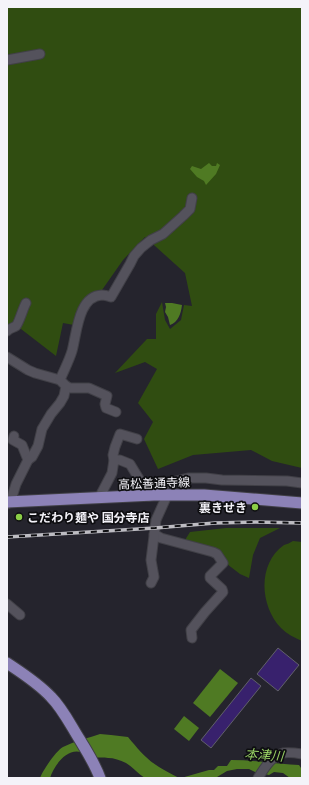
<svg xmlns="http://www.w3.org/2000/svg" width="309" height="785" font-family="Poppins,'Noto Sans JP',sans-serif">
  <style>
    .green { fill: #304d11 }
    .water { fill: #4f7a23 }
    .building { fill: #38216d; stroke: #61606a }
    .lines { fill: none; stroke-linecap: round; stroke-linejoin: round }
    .minor-casing { stroke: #414047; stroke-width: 11 }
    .major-casing { stroke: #414047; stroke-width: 13 }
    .minor { stroke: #54525c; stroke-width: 9 }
    .major { stroke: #8c82b7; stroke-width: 11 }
    .rail-casing { stroke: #bdbcc2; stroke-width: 3.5 }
    .rail { stroke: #0e0e11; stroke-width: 2; stroke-dasharray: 6; stroke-linecap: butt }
    .poi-dot { fill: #8bce47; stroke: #0e0e11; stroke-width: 1.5 }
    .labels { text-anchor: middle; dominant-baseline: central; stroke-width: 3.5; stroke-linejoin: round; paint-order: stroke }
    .street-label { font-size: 12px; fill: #f4f3f9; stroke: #0e0e11 }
    .poi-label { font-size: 12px; font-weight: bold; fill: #f4f3f9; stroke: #0e0e11; text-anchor: end }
    .water-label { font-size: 13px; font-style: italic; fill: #9ad465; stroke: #0e0e11 }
  </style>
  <rect width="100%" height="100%" fill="#25242d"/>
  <g class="green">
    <polygon points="7,7 302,7 302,468 272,461 251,450 193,455 158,469 144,439 153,422 138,403 157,369 145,362 115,373 147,339 156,339 156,314 162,302 165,320 170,329 181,320 184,305 192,306 185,273 145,237 123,260 102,290 87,298 74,325 63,323 56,356 21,329 7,327"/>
    <polygon points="226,528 280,528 260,538 253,555 249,578 240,574 227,564 185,540 190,532"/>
    <path d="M293 541 302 542V641C295 638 287 634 281 628 260 606 257 564 284 545 287 544 290 543 293 541Z"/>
  </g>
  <g class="water">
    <polygon points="209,163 212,166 216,166 217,163 220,165 216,174 206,185 204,181 197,177 190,169 192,166 201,169"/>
    <path d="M165 303H172L182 305C181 314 178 322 170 325L168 317 165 312 166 307Z"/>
    <polygon points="220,669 238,683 210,717 193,703"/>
    <polygon points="184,716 199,728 189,741 174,729"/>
    <path d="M100 734 111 735 128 737C138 749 146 759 159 767 165 771 172 774 179 778H145C138 774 133 767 126 763 120 760 114 758 108 758 104 757 99 758 95 757 90 756 86 753 81 752 66 748 54 766 50 778H40C43 770 56 751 63 747 75 741 88 738 100 734Z"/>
    <path d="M231 760C254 760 277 764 299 765L301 768 302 769V778H290L283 773 274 772 269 775 255 772 249 769H237L227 771 217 777 212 778H181L209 770H214L218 766H227Z"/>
  </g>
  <g class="building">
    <polygon points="278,648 299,665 278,691 257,674"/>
    <polygon points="251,678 261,686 211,748 201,740"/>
  </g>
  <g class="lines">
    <defs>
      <g id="minor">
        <polyline points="7,60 40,54"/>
        <path d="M7 331C10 328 13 328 16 326 19 323 23 308 26 303"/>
        <polyline points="7,357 28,370 35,373 60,380"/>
        <polyline points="66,386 70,388 89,388 107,396 105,404 106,408 116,412"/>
        <polyline points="14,436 13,440 22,445 28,460"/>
        <polyline points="114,460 120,460 130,464 147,492 149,496"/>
        <polyline points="154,495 156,491 159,488 168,483 188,478 206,478 222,480 287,481 302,483"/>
        <polyline points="99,498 112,473 114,460 113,455 115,447 120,434 137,439"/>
        <path d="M7 504 12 497 16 484 28 460 32 457 38 446 42 429 51 414 60 403 64 396 66 386 60 380C64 370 69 361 72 351 77 333 78 296 102 295 105 295 108 296 111 297L130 264 134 256 141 248 151 240 163 234 183 216 190 209 192 198"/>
        <polyline points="154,534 161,538 213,552 217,554 223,563 210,576 210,578 222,589 223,592 205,612 191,630 192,638"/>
        <polyline points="151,583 154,577 151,560 156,520 165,500 167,495"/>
        <polyline points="7,604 20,615"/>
        <path d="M258 778C264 769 271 756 283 753 289 752 296 753 302 754"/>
      </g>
      <g id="major">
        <polyline points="7,502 154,495 204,495 302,503"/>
        <path d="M7 663C22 673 38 683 51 697 63 709 71 726 80 740 87 752 95 764 100 778"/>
      </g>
    </defs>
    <use href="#minor" class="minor-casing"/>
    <use href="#major" class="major-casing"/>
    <use href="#minor" class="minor"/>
    <use href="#major" class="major"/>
    <defs>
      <polyline id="rail" points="7,537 155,528 215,523 256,522 302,523"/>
    </defs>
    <use href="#rail" class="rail-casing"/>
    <use href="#rail" class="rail"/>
  </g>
  <g class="poi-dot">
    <circle cx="255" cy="507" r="4"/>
    <circle cx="19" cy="517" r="4"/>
  </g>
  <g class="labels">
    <g class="street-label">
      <text transform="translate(154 483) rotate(-2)">高松善通寺線</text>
    </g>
    <g class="poi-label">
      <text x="247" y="507">裏きせき</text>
      <text x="27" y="517" text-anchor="start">こだわり麺や 国分寺店</text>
    </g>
    <g class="water-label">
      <text transform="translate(264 755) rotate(4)">本津川</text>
    </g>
  </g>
  <rect width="309" height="785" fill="none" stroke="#f4f3f9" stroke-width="16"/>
</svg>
